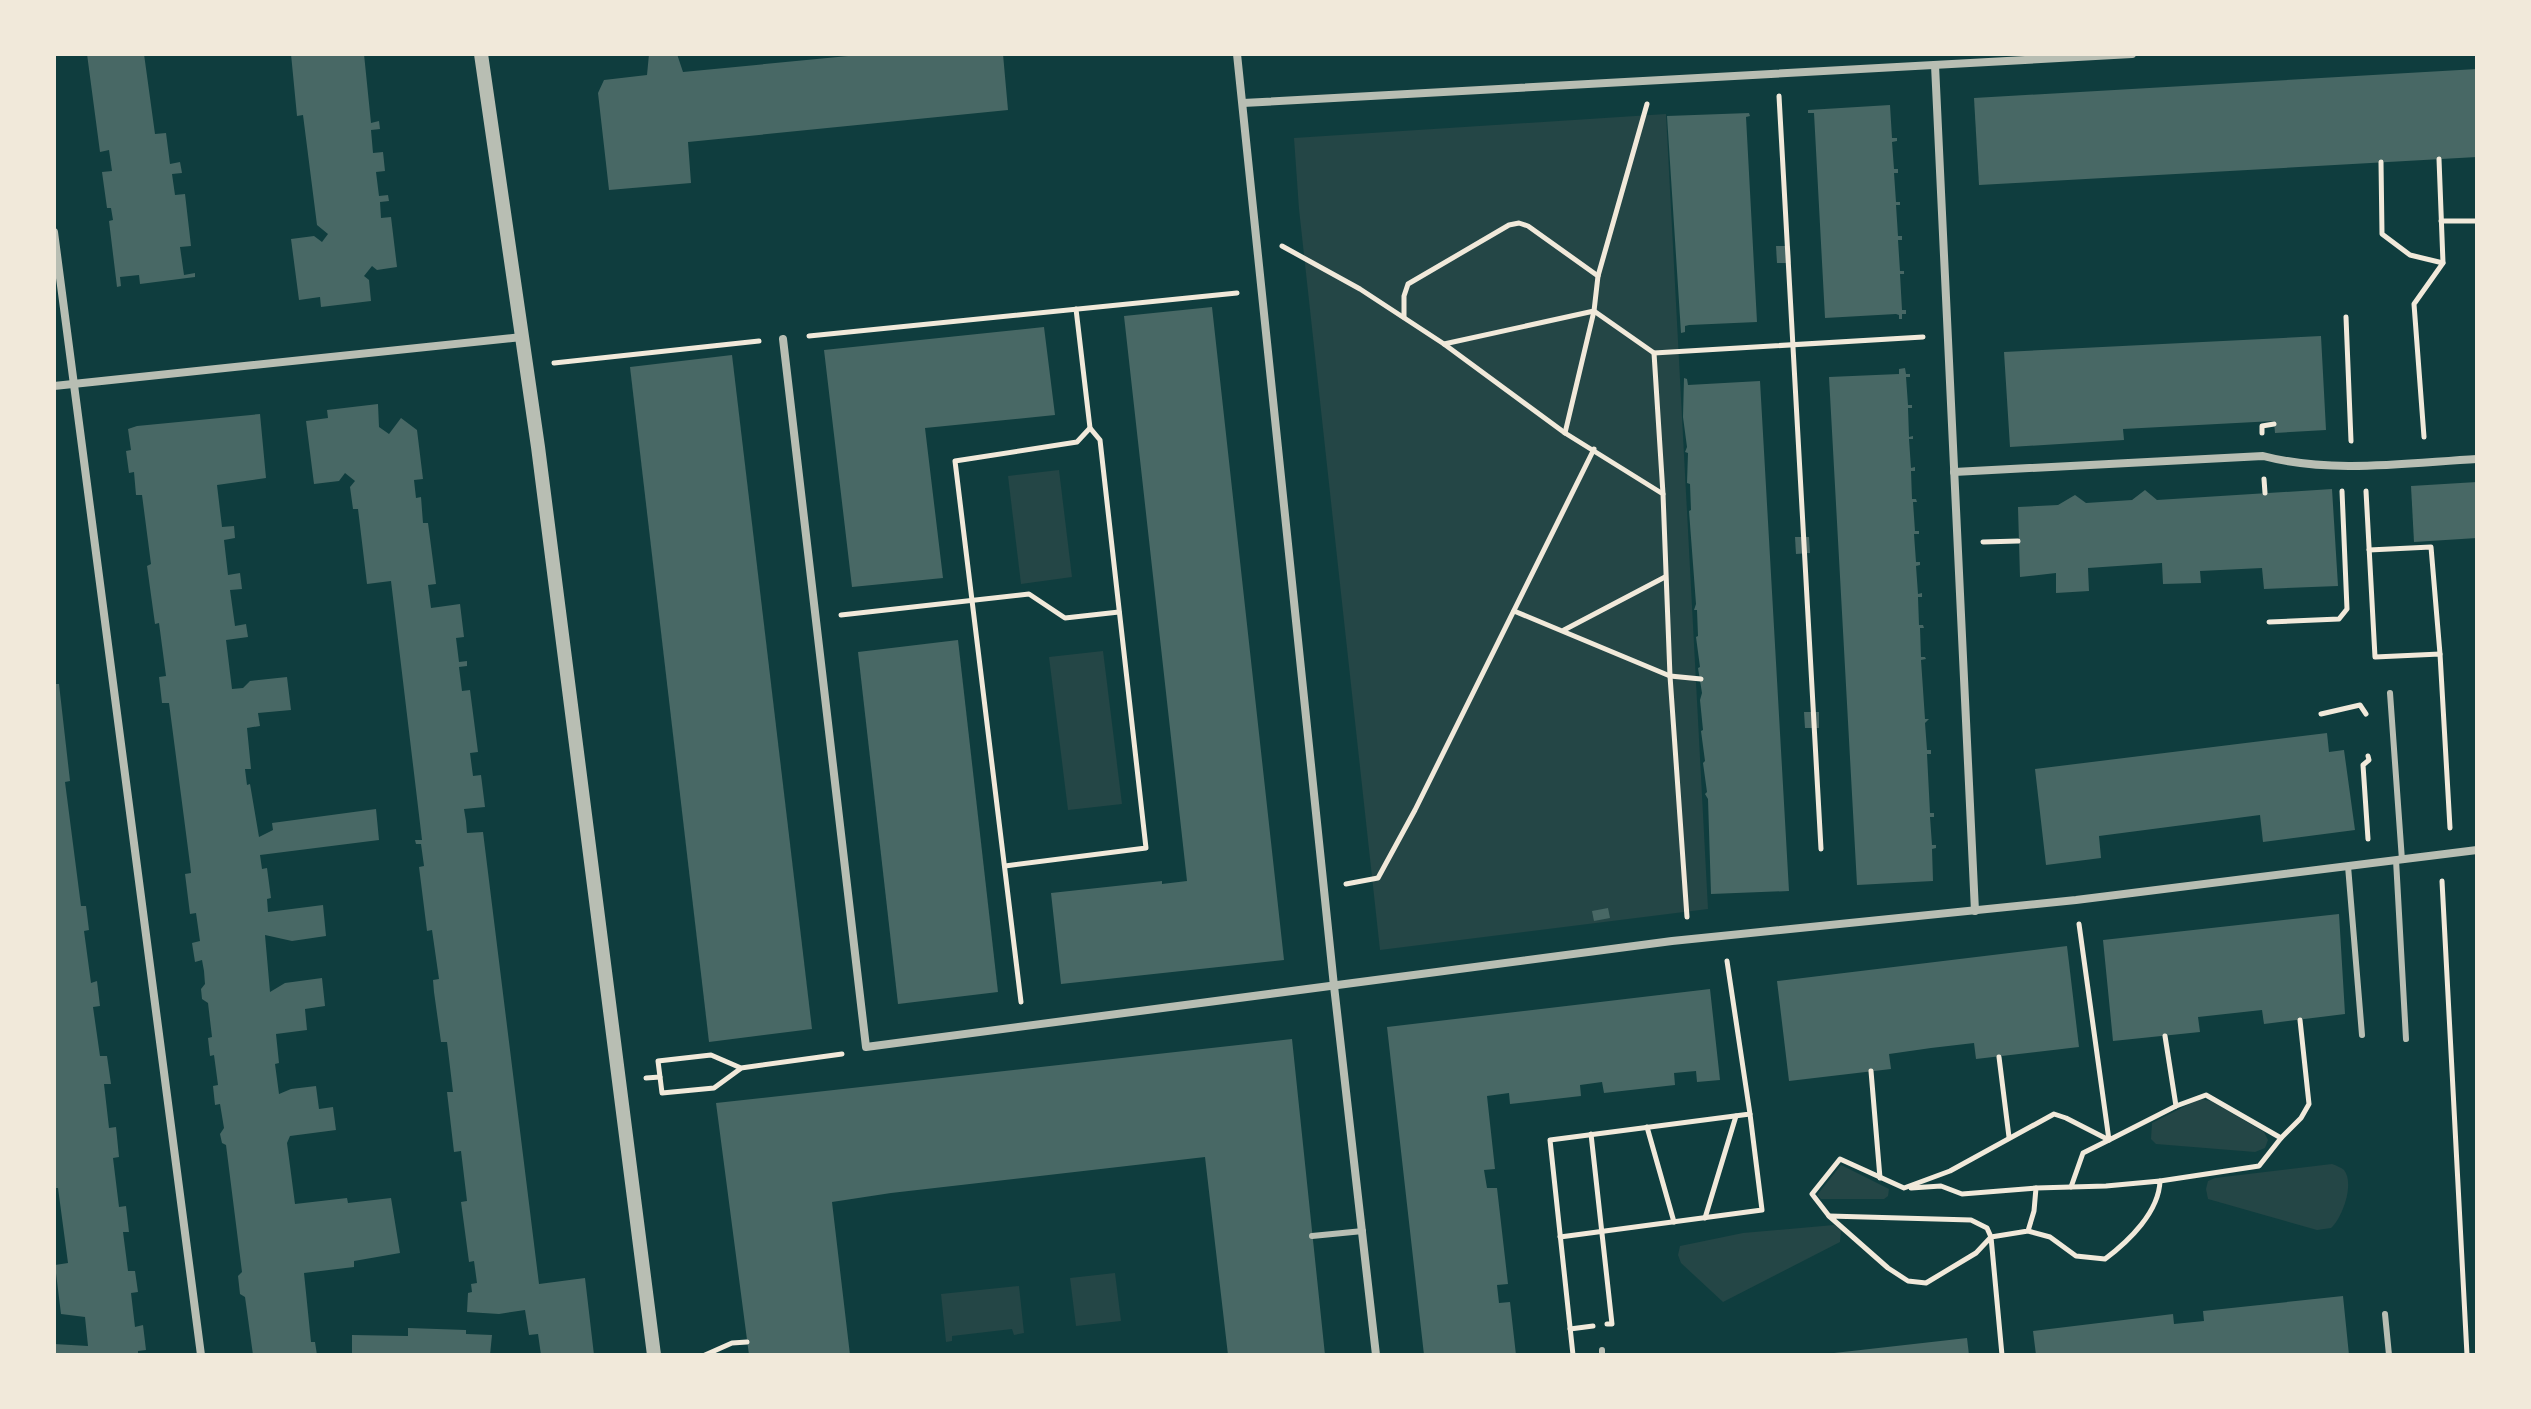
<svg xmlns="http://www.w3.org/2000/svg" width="2531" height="1409" font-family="Helvetica,sans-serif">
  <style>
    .green { fill: #244646 }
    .building { fill: #486865 }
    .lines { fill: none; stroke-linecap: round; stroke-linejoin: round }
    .path { stroke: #f1e9da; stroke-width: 5 }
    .service { stroke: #b8beb3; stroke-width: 6 }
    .minor { stroke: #b8beb3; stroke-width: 8 }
    .tertiary { stroke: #b8beb3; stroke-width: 14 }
  </style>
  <rect width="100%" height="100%" fill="#0f3d3e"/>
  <g class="green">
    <polygon points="1666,114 1708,909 1380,950 1299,209 1294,138"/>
    <polygon points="1059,470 1072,577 1021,584 1008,476"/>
    <polygon points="1103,651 1122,804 1068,810 1049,657"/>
    <polygon points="2199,1099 2211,1101 2264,1132 2268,1140 2265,1148 2255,1152 2156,1144 2151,1139 2152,1123"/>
    <path d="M2332 1164C2335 1165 2342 1168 2344 1170 2355 1184 2342 1218 2331 1228L2317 1230 2208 1199 2206 1189 2208 1181 2215 1178Z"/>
    <polygon points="1841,1165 1889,1189 1888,1196 1884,1199 1821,1199 1817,1195"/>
    <polygon points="1834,1225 1841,1229 1840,1242 1723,1302 1681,1263 1678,1255 1680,1246 1743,1233"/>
    <polygon points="1115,1273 1121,1321 1076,1326 1070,1278"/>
    <polygon points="1019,1286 1024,1333 1014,1335 1012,1329 952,1336 952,1341 946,1342 941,1294"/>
  </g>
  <g class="building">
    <polygon points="87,54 144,54 155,134 166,133 170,164 180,162 182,173 172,174 175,195 185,194 191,246 180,247 184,275 195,273 195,277 140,284 139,275 120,277 121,286 117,287 109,221 113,220 111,208 107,208 102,172 112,171 109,150 100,152"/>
    <polygon points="291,54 364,54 371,123 379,121 380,129 371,130 373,153 383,152 385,171 376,172 379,196 388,195 389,201 380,202 381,218 391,217 397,267 377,270 372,266 364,276 369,280 371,301 321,307 320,297 299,300 291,239 314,236 322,242 328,234 317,225 303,115 297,116"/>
    <polygon points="649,54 677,54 683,72 869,54 1003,54 1008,110 688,142 691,183 609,190 598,93 604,80 647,75"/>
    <polygon points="2477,69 2477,157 1979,185 1974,98"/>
    <polygon points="1890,105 1892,138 1897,138 1897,141 1892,142 1894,169 1898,169 1898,173 1894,173 1896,202 1900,202 1900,205 1896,205 1898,236 1902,236 1902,240 1898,240 1900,271 1904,271 1904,274 1900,274 1902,310 1906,310 1906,314 1902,314 1902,319 1899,319 1899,315 1896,314 1825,318 1814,113 1808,113 1808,110"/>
    <polygon points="1749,113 1750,116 1746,117 1757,322 1689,325 1685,326 1685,332 1681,333 1667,116"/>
    <polygon points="1776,246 1790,246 1791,263 1777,263"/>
    <polygon points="1212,307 1284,960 1061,984 1051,893 1162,881 1162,884 1187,881 1124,316"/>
    <polygon points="1044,327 1055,415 925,428 943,578 852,587 824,350"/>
    <polygon points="2321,336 2326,430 2275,433 2274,421 2123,429 2124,440 2010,447 2004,352"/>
    <polygon points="732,355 812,1029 709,1042 630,367"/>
    <polygon points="1905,368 1906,374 1910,374 1910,377 1906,377 1908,405 1912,405 1912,408 1908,408 1909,437 1913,436 1913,439 1909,439 1911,468 1915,467 1915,471 1911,471 1912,499 1916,499 1917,502 1913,502 1915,531 1919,531 1919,534 1914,534 1916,562 1920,562 1920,565 1916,566 1918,594 1922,593 1922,597 1918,597 1919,625 1923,625 1924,628 1920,628 1921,657 1925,657 1926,659 1921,660 1925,719 1929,719 1925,723 1927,750 1931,750 1931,754 1927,754 1930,813 1934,813 1934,817 1930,817 1932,845 1936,845 1936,848 1932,849 1933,881 1857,885 1829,377 1899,374 1899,369"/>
    <polygon points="1684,378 1687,379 1688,385 1760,381 1789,891 1711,894 1708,799 1705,794 1707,792 1703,763 1705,761 1701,731 1703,730 1700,700 1702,693 1698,668 1700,667 1696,637 1698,636 1697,610 1694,610 1696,604 1689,511 1691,510 1690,484 1687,483 1688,453 1685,452 1687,447 1683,417"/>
    <polygon points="378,404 379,427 389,434 401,418 417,430 423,479 414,480 416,498 421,497 423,523 428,523 436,584 428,585 431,608 460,604 464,637 456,638 459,662 467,661 467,666 459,667 462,691 470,690 478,752 470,753 473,776 481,775 485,807 464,809 466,821 467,833 483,832 539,1284 585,1278 594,1355 541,1355 538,1334 529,1335 525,1310 499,1314 467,1312 468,1293 472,1292 471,1284 477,1283 474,1261 469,1262 461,1202 467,1201 461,1151 454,1152 447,1092 453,1092 447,1042 441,1042 434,992 433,980 439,979 432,930 427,931 419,867 424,866 421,844 416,844 415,840 422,840 391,581 367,584 358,509 353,509 350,487 355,481 345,473 339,481 314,484 306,421 328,418 327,410"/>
    <polygon points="260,414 266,478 217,485 222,527 234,526 235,538 224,540 228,575 240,573 242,589 230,590 235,626 246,624 248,637 226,640 232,689 243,688 250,681 287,677 291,710 258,713 260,726 247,728 251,769 245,769 247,785 250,784 259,837 273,830 272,823 376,809 379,840 260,855 262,869 267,868 271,898 267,899 268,912 323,905 326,936 292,941 265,935 270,992 285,983 322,978 325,1006 305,1009 307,1030 276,1034 279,1063 275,1064 279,1094 291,1089 316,1086 319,1109 333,1107 336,1130 290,1136 287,1143 295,1204 347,1198 348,1203 391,1198 400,1253 354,1261 354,1267 304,1273 311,1342 315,1342 317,1355 253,1355 245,1297 240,1294 238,1276 242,1272 226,1145 222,1143 220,1134 224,1128 220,1104 215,1105 213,1086 218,1085 214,1055 210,1056 208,1038 212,1037 208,1003 202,999 201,989 205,984 204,971 202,960 195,962 192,943 200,941 196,913 190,914 185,874 191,873 190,864 169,703 162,703 159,677 166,676 159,623 155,624 147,566 151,564 142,495 136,495 134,472 129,473 126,451 131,450 128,429 137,426"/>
    <polygon points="2477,482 2477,538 2414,542 2411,486"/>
    <polygon points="2332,489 2338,586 2264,589 2262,568 2200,571 2201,583 2163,584 2162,563 2088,568 2089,591 2056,593 2056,573 2020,577 2018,507 2058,505 2075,495 2086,503 2132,500 2145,490 2157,500"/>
    <polygon points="1795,537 1809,537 1810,553 1796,554"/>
    <polygon points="958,640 998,992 898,1004 858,652"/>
    <polygon points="54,684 59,684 70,781 65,782 81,906 86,906 89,930 84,931 91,983 97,981 100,1006 93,1007 100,1056 107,1056 111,1084 104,1084 109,1128 116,1127 119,1157 113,1158 119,1207 126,1206 129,1232 123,1232 128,1271 135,1271 138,1292 131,1293 135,1327 143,1325 146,1350 138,1351 138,1355 54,1355 54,1344 88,1346 85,1317 61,1314 55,1265 68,1263 58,1188 54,1188"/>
    <polygon points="1804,712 1819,712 1819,728 1805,728"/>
    <polygon points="2327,733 2329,752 2344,750 2355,830 2263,842 2260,815 2099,836 2101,858 2046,865 2035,769"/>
    <polygon points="1608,908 1610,918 1594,921 1592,911"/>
    <polygon points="2339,914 2345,1014 2264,1024 2262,1010 2198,1017 2200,1032 2113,1041 2103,940"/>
    <polygon points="2067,946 2079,1047 1976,1059 1974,1043 1931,1048 1889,1054 1891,1069 1789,1081 1777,981"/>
    <polygon points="1710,989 1720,1080 1697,1082 1696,1071 1674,1073 1675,1085 1604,1093 1602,1082 1580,1085 1581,1096 1510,1104 1509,1093 1487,1096 1495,1169 1484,1170 1487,1188 1497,1188 1508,1284 1497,1285 1499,1303 1510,1302 1516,1355 1424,1355 1387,1027"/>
    <polygon points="1292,1039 1325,1355 1228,1355 1205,1157 891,1193 832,1202 850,1355 749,1355 716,1103"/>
    <polygon points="2343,1296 2349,1355 2036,1355 2033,1331 2173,1314 2174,1324 2204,1321 2203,1311"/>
    <polygon points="408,1328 466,1330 466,1334 492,1335 490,1355 352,1355 352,1335 408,1336"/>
    <polygon points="1967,1338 1969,1355 1835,1355 1834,1353"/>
  </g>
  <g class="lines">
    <g class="path">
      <polyline points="1779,96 1821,849"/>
      <polyline points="2381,162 2382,234 2410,255 2443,263"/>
      <polyline points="2441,221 2477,221"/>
      <polyline points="1282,246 1360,289 1444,344 1565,433 1663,494 1670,676 1687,917"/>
      <polyline points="1404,317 1404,296 1408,284 1509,225 1519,223 1528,226 1598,276"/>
      <polyline points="2346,317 2351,441"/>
      <polyline points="809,336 1237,293"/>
      <polyline points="1444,344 1594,311 1654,353 1923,337"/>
      <polyline points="1654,353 1663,494"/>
      <polyline points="554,363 759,341"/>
      <polyline points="1565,433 1594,311 1598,276 1647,104"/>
      <polyline points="2262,433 2262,426 2274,424"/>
      <polyline points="2424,437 2414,304 2443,263 2439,159"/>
      <polyline points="2264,479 2265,493"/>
      <polyline points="2366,491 2375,657 2440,654 2450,828"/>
      <polyline points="1983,542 2018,541"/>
      <polyline points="2369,550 2431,547 2440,654"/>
      <polyline points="1514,611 1670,676 1701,679"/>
      <polyline points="841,615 1029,594 1065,618 1119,612"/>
      <polyline points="2269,622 2339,619 2347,609 2342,491"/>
      <polyline points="1564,630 1665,577"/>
      <polyline points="2321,714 2360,705 2366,714"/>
      <polyline points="2368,839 2363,765 2369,760 2368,756"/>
      <polyline points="1005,866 1146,848 1100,440 1090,428"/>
      <polyline points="2442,881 2467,1355"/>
      <polyline points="1346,884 1378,878 1415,810 1594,449"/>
      <polyline points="2079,924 2109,1140 2176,1106 2206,1095 2281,1138 2259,1166 2160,1181"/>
      <polyline points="1021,1002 955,461 1077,442 1090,428 1076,309"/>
      <polyline points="2165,1036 2176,1106"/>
      <polyline points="1999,1057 2009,1137"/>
      <polyline points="1871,1071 1880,1178"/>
      <polyline points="660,1077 662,1093 714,1088 740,1069"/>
      <polyline points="646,1078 660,1077 658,1061 711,1055 741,1068 842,1054"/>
      <polyline points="1647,1127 1674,1222"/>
      <polyline points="1591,1134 1612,1324 1607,1324"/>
      <polyline points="2281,1138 2301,1118 2309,1104 2300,1020"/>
      <polyline points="1911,1188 1941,1186 1962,1194 2036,1188"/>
      <polyline points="1829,1216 1812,1194 1840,1159 1904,1188 1950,1171 2054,1114 2066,1118 2109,1140 2083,1153 2071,1187"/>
      <polyline points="1705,1218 1736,1116"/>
      <polyline points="1560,1237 1762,1210 1750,1114"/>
      <polyline points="1570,1329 1593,1326"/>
      <polyline points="705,1355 732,1343 747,1342"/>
      <polyline points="1573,1355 1550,1140 1750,1114 1727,961"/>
      <path d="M2002 1355 1991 1237 1976 1253 1926 1283 1908 1281 1888 1268 1829 1216 1971 1220 1987 1228 1991 1237 2028 1231 2050 1237 2076 1256 2105 1259C2129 1241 2159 1212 2160 1181L2106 1186 2036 1188 2034 1211 2028 1231"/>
    </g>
    <g class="service">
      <polyline points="2390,693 2402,860"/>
      <polyline points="2396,860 2406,1039"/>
      <polyline points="2348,866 2362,1035"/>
      <polyline points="1312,1236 1363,1231"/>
      <polyline points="2385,1314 2389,1355"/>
      <polyline points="1602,1350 1602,1355"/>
    </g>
    <g class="minor">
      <polyline points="1237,54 1334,986 1376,1355"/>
      <polyline points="1935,65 1975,911"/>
      <polyline points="1243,103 2132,54"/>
      <polyline points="54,232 201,1355"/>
      <polyline points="783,339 866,1047 1672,941 2076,900 2477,850"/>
      <polyline points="54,386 522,337"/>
      <path d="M1954 472 2263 456C2332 474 2406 463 2477 459"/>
    </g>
    <polyline class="tertiary" points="481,54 538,447 654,1355"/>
  </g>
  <rect width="2531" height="1409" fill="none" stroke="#f1e9da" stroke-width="112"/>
</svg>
